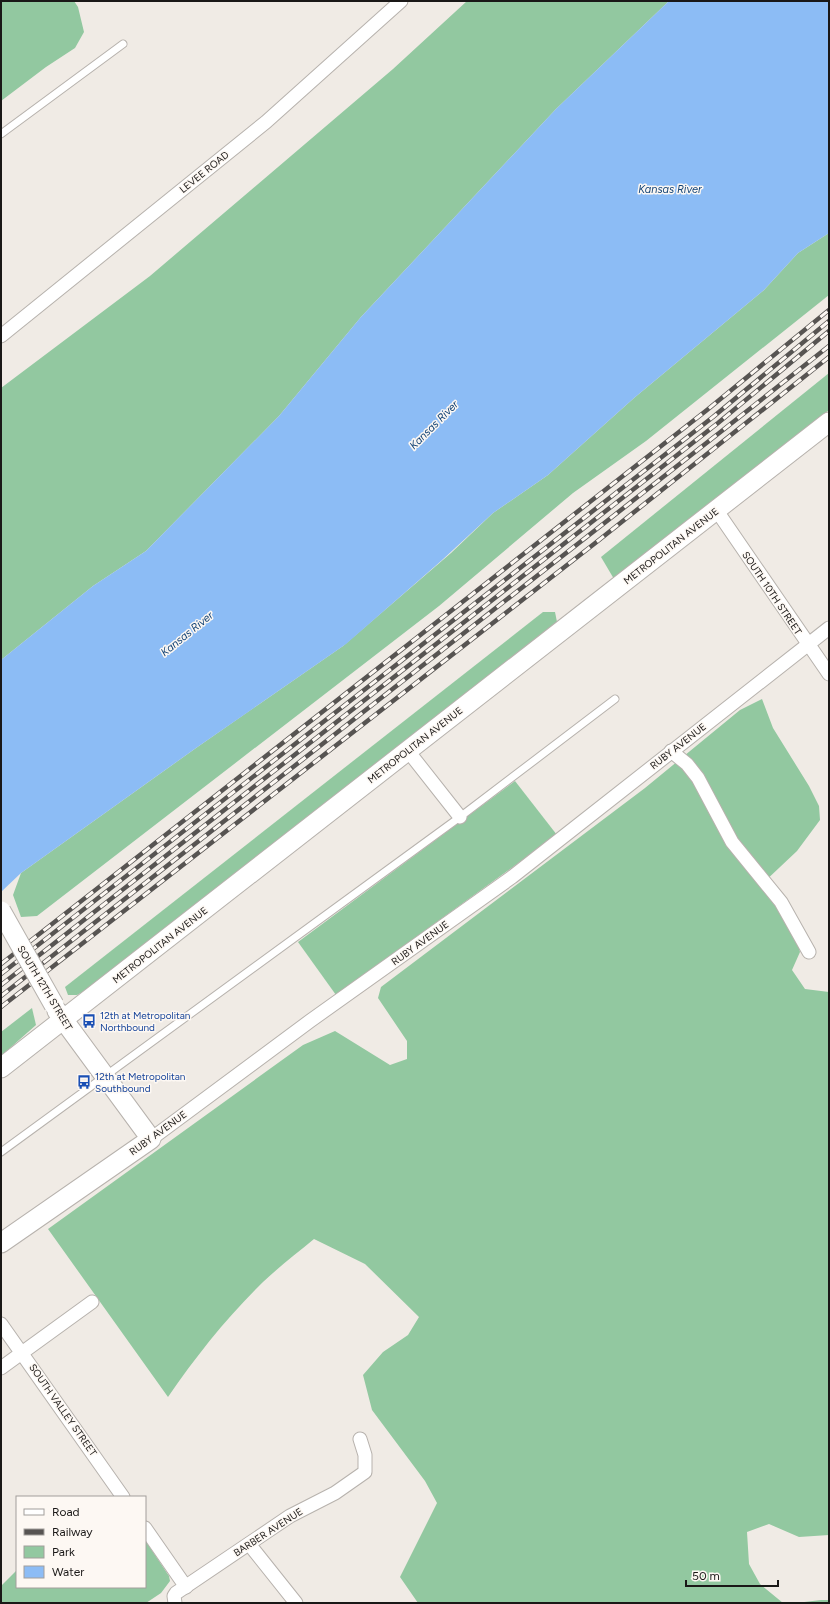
<svg xmlns="http://www.w3.org/2000/svg" width="830" height="1604" font-family="Figtree,sans-serif">
  <style>
    .green { fill: #92c8a0 }
    .water { fill: #8cbcf5 }
    .lines { fill: none; stroke-linecap: round; stroke-linejoin: round }
    .lane-casing { stroke: #b7b2ad; stroke-width: 9 }
    .street-casing { stroke: #b7b2ad; stroke-width: 15 }
    .secondary-casing { stroke: #b7b2ad; stroke-width: 21 }
    .lane { stroke: #fff; stroke-width: 7 }
    .street { stroke: #fff; stroke-width: 13 }
    .secondary { stroke: #fff; stroke-width: 19 }
    .rail-casing { stroke: #575452; stroke-width: 4.5 }
    .rail { stroke: #fdf8f3; stroke-width: 3; stroke-dasharray: 9; stroke-linecap: butt }
    .secondary-bridge-casing { stroke: #b7b2ad; stroke-width: 21; stroke-linecap: butt }
    .secondary-bridge { stroke: #fff; stroke-width: 19 }
    .labels { text-anchor: middle; dominant-baseline: central; stroke-width: 3; stroke-linejoin: round; paint-order: stroke }
    .street-label { font-size: 10px; fill: #1a1817; stroke: #fdf8f3 }
    .transit-label { font-size: 10px; fill: #164399; stroke: #fdf8f3; text-anchor: start }
    .water-label { font-size: 11px; font-style: italic; fill: #114275; stroke: #fdf8f3 }
  </style>
  <rect width="100%" height="100%" fill="#f0ebe5"/>
  <g class="green">
    <polygon points="1,1 74,1 78,7 84,32 75,48 46,67 1,101"/>
    <polygon points="467,1 669,1 556,109 361,317 279,416 146,551 93,586 1,660 1,388 150,276 393,69"/>
    <polygon points="829,233 829,295 819,303 646,441 573,493 439,606 37,916 21,917 13,895 21,873 196,748 343,646 451,553 493,513 548,475 634,398 764,290 798,253"/>
    <polygon points="829,373 829,410 614,579 601,557"/>
    <polygon points="543,612 555,612 557,622 86,990 77,995 68,995 65,987"/>
    <path d="M762 699 773 728 809 786 819 806 820 820 797 851 760 886 774 901 798 944 800 952 792 970 805 989 829 992V1535L799 1537 769 1524 747 1532 749 1564 760 1584 783 1603H418L400 1577 437 1503 425 1481 372 1410 363 1375 383 1352 408 1335 419 1317 365 1264 314 1239C297 1253 279 1267 263 1282 228 1316 196 1356 168 1397L48 1229 303 1045 335 1031 390 1065 407 1059V1041L378 998 381 987 645 788 740 710Z"/>
    <polygon points="515,781 557,835 336,995 298,942"/>
    <polygon points="32,1008 36,1025 1,1056 1,1032"/>
    <polygon points="145,1540 169,1576 170,1581 161,1593 146,1603 1,1603 1,1586 17,1570 17,1587 145,1587"/>
    <polygon points="821,1600 829,1600 829,1603 796,1603"/>
  </g>
  <polygon class="water" points="669,1 829,1 829,233 798,253 764,290 634,398 548,475 493,513 441,561 346,644 196,748 21,873 1,892 1,660 93,586 146,551 279,416 361,317 556,109"/>
  <g class="lines">
    <defs>
      <g id="lane">
        <polyline points="1,134 123,44"/>
        <polyline points="1,1152 460,817 615,699"/>
      </g>
      <g id="street">
        <polyline points="1,336 266,122 401,1"/>
        <polyline points="717,511 829,674"/>
        <polyline points="408,751 460,817"/>
        <polyline points="671,751 687,764 698,778 732,842 781,902 809,952"/>
        <polyline points="151,1139 310,1021 512,877 829,628"/>
        <polyline points="1,1324 123,1497"/>
        <polyline points="1,1368 92,1302"/>
        <polyline points="145,1528 186,1587"/>
        <polyline points="249,1544 296,1603"/>
        <polyline points="175,1603 174,1596 176,1593 290,1516 335,1493 365,1472 365,1455 360,1439"/>
      </g>
      <g id="secondary">
        <polyline points="1,1068 829,422"/>
        <polyline points="1,1243 151,1139 57,1011"/>
      </g>
    </defs>
    <use href="#lane" class="lane-casing"/>
    <use href="#street" class="street-casing"/>
    <use href="#secondary" class="secondary-casing"/>
    <use href="#lane" class="lane"/>
    <use href="#street" class="street"/>
    <use href="#secondary" class="secondary"/>
    <defs>
      <g id="rail">
        <polyline points="1,964 707,410 829,310"/>
        <polyline points="1,974 713,417 829,321"/>
        <polyline points="1,985 718,423 829,331"/>
        <polyline points="1,996 723,430 829,346"/>
        <polyline points="1,1007 594,544 829,357"/>
      </g>
    </defs>
    <use href="#rail" class="rail-casing"/>
    <use href="#rail" class="rail"/>
    <defs>
      <polyline id="secondary-bridge" points="1,911 54,1005"/>
    </defs>
    <use href="#secondary-bridge" class="secondary-bridge-casing"/>
    <use href="#secondary-bridge" class="secondary-bridge"/>
  </g>
  <defs>
    <symbol id="bus-bare" viewBox="-9 -9 18 18"><path d="M-5-6H5V4H4V6H2V4H-2V6H-4V4H-5ZM-3.5-4V0h7V-4ZM-3.5 1.2v1.5H-2V1.2ZM2 1.2v1.5H3.5V1.2Z" fill="#1a4fb4" stroke="#fdf8f3" stroke-width="2.5" paint-order="stroke"/></symbol>
  </defs>
  <g fill-rule="evenodd">
    <use href="#bus-bare" x="79" y="1011" width="20" height="20"/>
    <use href="#bus-bare" x="74" y="1072" width="20" height="20"/>
  </g>
  <g class="labels">
    <g class="street-label">
      <text transform="translate(204 172) rotate(-39)">LEVEE ROAD</text>
      <text transform="translate(671 546) rotate(-38)">METROPOLITAN AVENUE</text>
      <text transform="translate(772 593) rotate(56)">SOUTH 10TH STREET</text>
      <text transform="translate(415 745) rotate(-38)">METROPOLITAN AVENUE</text>
      <text transform="translate(678 746) rotate(-38)">RUBY AVENUE</text>
      <text transform="translate(420 943) rotate(-36)">RUBY AVENUE</text>
      <text transform="translate(160 945) rotate(-38)">METROPOLITAN AVENUE</text>
      <text transform="translate(45 988) rotate(59)">SOUTH 12TH STREET</text>
      <text transform="translate(158 1133) rotate(-36)">RUBY AVENUE</text>
      <text transform="translate(63 1410) rotate(55)">SOUTH VALLEY STREET</text>
      <text transform="translate(268 1532) rotate(-33)">BARBER AVENUE</text>
    </g>
    <g class="transit-label">
      <text x="100" y="1015">12th at Metropolitan<tspan x="100" dy="12">Northbound</tspan></text>
      <text x="95" y="1076">12th at Metropolitan<tspan x="95" dy="12">Southbound</tspan></text>
    </g>
    <g class="water-label">
      <text x="670" y="189">Kansas River</text>
      <text transform="translate(434 425) rotate(-45)">Kansas River</text>
      <text transform="translate(187 634) rotate(-39)">Kansas River</text>
    </g>
  </g>
  <rect width="830" height="1604" fill="none" stroke="#1a1817" stroke-width="4"/>
  <rect x="16" y="1496" width="130" height="92" fill="#fdf8f3" stroke="#a29e9b"/>
  <rect x="24" y="1509" width="20" height="6" fill="#ffffff" stroke="#a29e9b"/>
  <text x="52" y="1516" font-size="12" fill="#1a1817">Road</text>
  <rect x="24" y="1529" width="20" height="6" fill="#575452" stroke="#a29e9b"/>
  <text x="52" y="1536" font-size="12" fill="#1a1817">Railway</text>
  <rect x="24" y="1546" width="20" height="12" fill="#92c8a0" stroke="#a29e9b"/>
  <text x="52" y="1556" font-size="12" fill="#1a1817">Park</text>
  <rect x="24" y="1566" width="20" height="12" fill="#8cbcf5" stroke="#a29e9b"/>
  <text x="52" y="1576" font-size="12" fill="#1a1817">Water</text>
  <path d="M686 1580v6h92v-6" fill="none" stroke="#1a1817" stroke-width="2"/>
  <text x="692" y="1580" font-size="12" fill="#1a1817" stroke="#fdf8f3" stroke-width="3" paint-order="stroke">50 m</text>
</svg>
